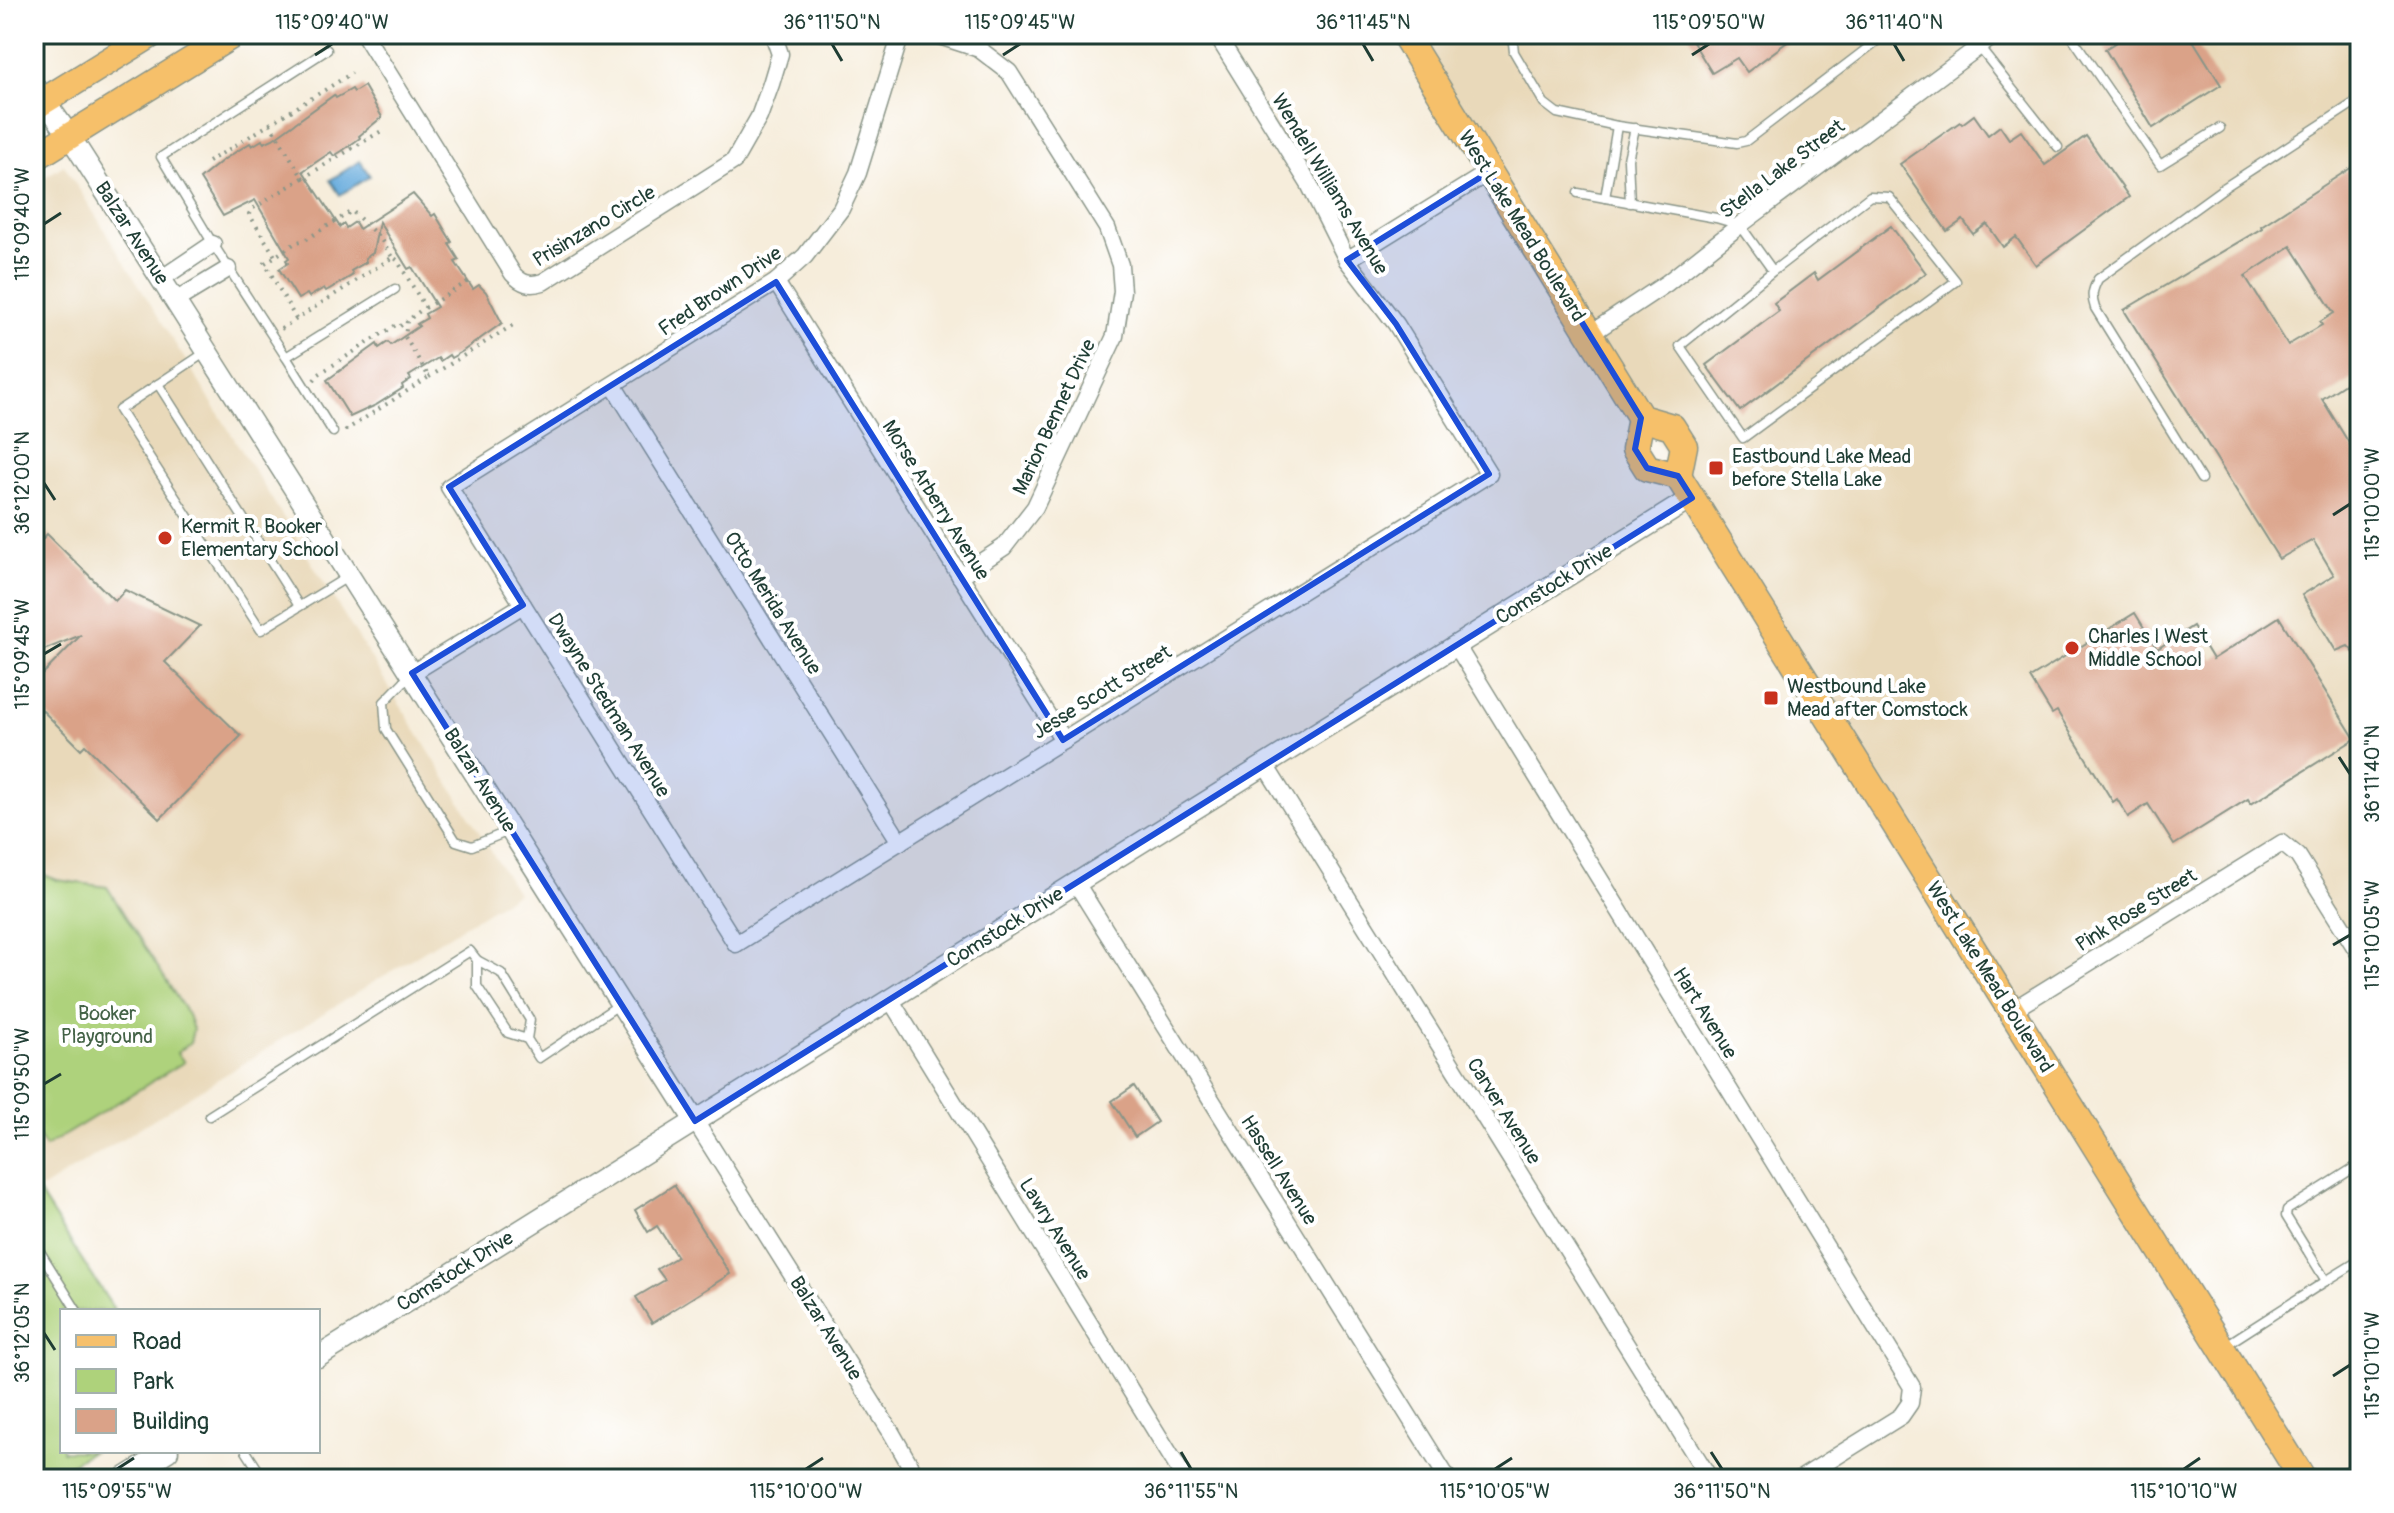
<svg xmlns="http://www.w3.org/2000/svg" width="2394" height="1513" font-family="Pangolin,sans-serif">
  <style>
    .built { fill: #e9d9ba }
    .green { fill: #aed27b; stroke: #668858; stroke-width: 2 }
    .water { fill: #67acdd; stroke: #437488; stroke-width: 2 }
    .building { fill: #daa288; fill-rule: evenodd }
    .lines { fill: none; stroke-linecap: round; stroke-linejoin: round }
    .service-casing { stroke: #8a9588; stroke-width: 11 }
    .minor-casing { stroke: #8a9588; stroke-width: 19 }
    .tertiary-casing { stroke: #8a9588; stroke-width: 23 }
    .primary-casing { stroke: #8a9588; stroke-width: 29 }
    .path { stroke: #8a9588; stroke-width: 4; stroke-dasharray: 2 6; stroke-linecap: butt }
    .service { stroke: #fff; stroke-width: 8 }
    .minor { stroke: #fff; stroke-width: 16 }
    .tertiary { stroke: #fff; stroke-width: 20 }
    .primary { stroke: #f6c06b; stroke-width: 26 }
    .marked { fill: #1d4ed8; fill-opacity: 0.2; stroke: #1d4ed8; stroke-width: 6; stroke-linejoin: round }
    .ticks { fill: none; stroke: #1f3d34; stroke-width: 3 }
    .poi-dot { fill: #c8321e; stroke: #fff; stroke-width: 3 }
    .labels { text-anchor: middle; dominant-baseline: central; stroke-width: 8; stroke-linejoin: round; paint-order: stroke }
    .street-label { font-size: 20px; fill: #1f3d34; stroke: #fff }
    .poi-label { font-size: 20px; fill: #1f3d34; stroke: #fff; text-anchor: start }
    .park-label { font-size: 20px; fill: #436246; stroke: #fff }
    .neatline { fill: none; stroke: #1f3d34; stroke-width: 3 }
    .ticks-label { font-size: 20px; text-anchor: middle; fill: #1f3d34 }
  </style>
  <rect width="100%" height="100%" fill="#fff"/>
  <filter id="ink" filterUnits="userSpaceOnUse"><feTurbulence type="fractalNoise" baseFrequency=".0125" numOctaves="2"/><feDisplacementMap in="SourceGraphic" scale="16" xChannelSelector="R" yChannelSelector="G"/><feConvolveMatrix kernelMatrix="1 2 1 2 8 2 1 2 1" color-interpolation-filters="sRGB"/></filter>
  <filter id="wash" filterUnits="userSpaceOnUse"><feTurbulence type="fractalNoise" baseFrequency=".006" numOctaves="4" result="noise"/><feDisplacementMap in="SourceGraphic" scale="32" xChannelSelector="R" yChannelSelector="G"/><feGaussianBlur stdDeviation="1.8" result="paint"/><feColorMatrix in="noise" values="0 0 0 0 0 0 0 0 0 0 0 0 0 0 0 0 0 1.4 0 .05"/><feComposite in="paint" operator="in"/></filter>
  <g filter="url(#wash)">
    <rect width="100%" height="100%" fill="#f6eddb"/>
    <g class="built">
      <polygon points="1404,34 2360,34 2360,955 2281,843 2011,1011"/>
      <polygon points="64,165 517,893 38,1191 34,1185 34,184"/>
    </g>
    <g class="green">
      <polygon points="34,871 57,880 107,887 188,1015 193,1029 190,1043 177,1053 184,1062 45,1147 34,1130"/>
      <polygon points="34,1185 115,1311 62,1311 62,1451 92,1451 46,1479 34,1479"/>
    </g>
    <polygon class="water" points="360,161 370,176 340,195 330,180"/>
    <g id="blocks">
      <g class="building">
        <polygon points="1688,34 1798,34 1747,72 1737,58 1712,73"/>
        <polygon points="2114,34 2189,34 2221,85 2153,128 2105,49 2118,41"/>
        <polygon points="364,86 382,117 359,136 360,138 342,151 334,156 331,152 303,171 340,227 344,224 346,228 355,222 359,229 413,194 432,216 435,214 452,242 449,244 459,260 455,262 473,289 479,285 486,292 502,323 463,351 451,358 449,355 440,361 438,358 409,376 411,379 402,385 403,388 376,405 350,417 327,380 377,344 379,348 388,342 391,345 419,326 417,324 427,318 425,314 437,307 412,267 408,269 379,222 373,253 365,258 366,262 351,271 353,275 326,291 324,288 309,297 307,294 298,299 279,269 288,263 286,260 289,258 255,200 223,216 200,179 223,160 250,143 252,146 262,140 264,143 273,139 334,95 336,98 352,89 354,92"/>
        <polygon points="1974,115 1988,135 2000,126 2009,139 2021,131 2045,165 2086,136 2129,197 2036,265 2016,237 2003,247 1987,224 1973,234 1963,220 1947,231 1900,164 1960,122 1962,124"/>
        <path d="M2360 162V374L2322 399 2360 461V659L2348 646 2336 651 2302 595 2334 575 2313 540 2279 559 2124 310 2262 228 2261 226ZM2291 246 2334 313 2320 322 2322 325 2288 345 2245 276Z"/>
        <polygon points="1891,226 1926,273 1740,411 1706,365 1779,311 1774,303 1814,273 1818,280"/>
        <polygon points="47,534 115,601 125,590 200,626 165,662 241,736 160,819 85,745 81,749 34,702 34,683 81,635 34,654 34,548"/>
        <polygon points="2135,613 2157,649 2193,626 2213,659 2279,617 2355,739 2251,804 2248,799 2174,845 2148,804 2128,817 2117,799 2113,802 2057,711 2052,714 2030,678"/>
        <polygon points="1134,1086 1157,1122 1135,1137 1112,1101"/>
        <polygon points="674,1185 730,1274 652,1323 636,1297 665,1280 657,1269 677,1257 657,1226 648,1232 635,1210"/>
      </g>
    </g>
  </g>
  <g filter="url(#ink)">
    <use href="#blocks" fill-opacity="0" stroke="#8a9588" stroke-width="2"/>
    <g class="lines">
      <defs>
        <g id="service">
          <polyline points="1512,34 1514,52 1544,103 1557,113 1617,126 1737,143 1746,141 1886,34"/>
          <polyline points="2070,34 2160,165 2220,128"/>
          <polyline points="1979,47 2058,147"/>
          <polyline points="1578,193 1716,218 1740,225 1773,271 1680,346 1743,438 1956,281 1889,197 1870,196 1773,271"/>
          <polyline points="1605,198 1617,126"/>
          <polyline points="1630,203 1628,159 1635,128"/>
          <polyline points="206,352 119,410 261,630 349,576"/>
          <polyline points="286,357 213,244 161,157 327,50"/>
          <polyline points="158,384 299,606"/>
          <polyline points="333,432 286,357 395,289"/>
          <path d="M2201 479 2095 308C2091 296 2092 291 2098 279L2225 187 2360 99"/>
          <polyline points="411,674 384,702 386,729 456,841 472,846 509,831"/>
          <polyline points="527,1039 530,1020 501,973 477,960 477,986 508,1033 527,1039 539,1058 620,1004"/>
          <polyline points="209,1116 470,951 477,960"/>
          <polyline points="2360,1164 2287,1210 2286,1216 2326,1281 2360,1260"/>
          <polyline points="34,1242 77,1311"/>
          <polyline points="2226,1345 2326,1281"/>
          <polyline points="246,1451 264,1479"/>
        </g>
        <g id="minor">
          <path d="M364 34 513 274C522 284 530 286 543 282L734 161 759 117 771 84 780 54 773 34"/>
          <polyline points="901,34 858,173 841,209 805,256 776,282 449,487 736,944 1489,474 1396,324 1347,260 1309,184 1216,34"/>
          <polyline points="933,34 979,49 1009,72 1107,228 1120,265 1122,291 1115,336 1035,507 1004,547 960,576"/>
          <polyline points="1347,260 1489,172"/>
          <polyline points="161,279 213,244"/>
          <polyline points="776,282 1063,740"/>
          <polyline points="175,301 228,269"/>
          <polyline points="1590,334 1667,283 1740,225 1996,34"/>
          <polyline points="613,385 900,842"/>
          <polyline points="1456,645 1912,1387 1910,1403 1901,1416 1800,1479"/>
          <polyline points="412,673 523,605"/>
          <polyline points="1265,765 1710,1479"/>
          <polyline points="1076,883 1448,1479"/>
          <polyline points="890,999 1185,1479"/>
          <polyline points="2011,1011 2282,843 2298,856 2360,955"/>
          <polyline points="695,1121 891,1432 918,1479"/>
        </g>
        <g id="tertiary">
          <polyline points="34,86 69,135 175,301 695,1121"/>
          <polyline points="318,1357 1692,498"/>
          <polyline points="123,1479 168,1451"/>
          <polyline points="2346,1479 2360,1470"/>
        </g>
        <g id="primary">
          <polyline points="1404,34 1641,418 1672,427 1684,446 1678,476"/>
          <polyline points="34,107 152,34"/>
          <polyline points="34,158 234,34"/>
          <polyline points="1641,418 1635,449 1647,468 1678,476 2303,1479"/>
        </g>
      </defs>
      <use href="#service" class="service-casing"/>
      <use href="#minor" class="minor-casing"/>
      <use href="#tertiary" class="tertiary-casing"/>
      <use href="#primary" class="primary-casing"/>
      <g class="path">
        <polyline points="270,124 352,73"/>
        <polyline points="208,162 270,124 303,178 252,209 249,214 275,256"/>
        <polyline points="303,178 383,130"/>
        <polyline points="425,308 469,281"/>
        <polyline points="296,319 265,263 297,242 305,240 352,211 380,238 392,257"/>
        <polyline points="281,329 393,257 397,260 425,307 407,321 405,337 429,377 346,430 345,428"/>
        <polyline points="429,377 513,325"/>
        <polyline points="314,380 319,374 396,325 399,327 407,321"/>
      </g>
      <use href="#service" class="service"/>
      <use href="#minor" class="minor"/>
      <use href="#tertiary" class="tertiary"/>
      <use href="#primary" class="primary"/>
    </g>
  </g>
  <path class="marked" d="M1489 172 1641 418 1635 449 1647 468 1678 476 1692 498 695 1121 412 673 523 605 449 487 776 282 1063 740 1489 474 1396 324 1347 260Z"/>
  <path class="ticks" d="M832 44 842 61M1363 44 1373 61M1894 44 1904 61M315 55 332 44M1003 55 1020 44M1692 55 1709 44M44 224 61 213M44 483 55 500M2333 515 2350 504M44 654 61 644M2339 757 2350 774M2333 945 2350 935M44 1084 61 1074M44 1333 55 1350M2333 1376 2350 1365M1181 1452 1191 1469M1711 1452 1722 1469M117 1469 134 1458M806 1469 823 1458M1495 1469 1512 1458M2184 1469 2200 1458"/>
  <g class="poi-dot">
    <rect x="1708" y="460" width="16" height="16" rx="4"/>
    <circle cx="165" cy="538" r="8"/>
    <circle cx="2072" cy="648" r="8"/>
    <rect x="1763" y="690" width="16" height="16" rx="4"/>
  </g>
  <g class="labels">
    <g class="street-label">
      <text transform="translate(1782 169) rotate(-37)">Stella Lake Street</text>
      <text transform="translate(1330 184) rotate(59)">Wendell Williams Avenue</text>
      <text transform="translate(594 226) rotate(-31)">Prisinzano Circle</text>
      <text transform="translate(1522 226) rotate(58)">West Lake Mead Boulevard</text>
      <text transform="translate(132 233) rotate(57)">Balzar Avenue</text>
      <text transform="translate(720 291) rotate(-34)">Fred Brown Drive</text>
      <text transform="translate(1054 417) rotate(-65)">Marion Bennet Drive</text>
      <text transform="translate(936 500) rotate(58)">Morse Arberry Avenue</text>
      <text transform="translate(1554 584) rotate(-32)">Comstock Drive</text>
      <text transform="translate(773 603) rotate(58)">Otto Merida Avenue</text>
      <text transform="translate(1102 692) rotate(-32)">Jesse Scott Street</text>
      <text transform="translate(609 705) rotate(58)">Dwayne Stedman Avenue</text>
      <text transform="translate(480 780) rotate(58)">Balzar Avenue</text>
      <text transform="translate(2136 910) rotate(-32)">Pink Rose Street</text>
      <text transform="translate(1005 927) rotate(-32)">Comstock Drive</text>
      <text transform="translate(1990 977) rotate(58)">West Lake Mead Boulevard</text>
      <text transform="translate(1705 1013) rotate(58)">Hart Avenue</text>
      <text transform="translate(1504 1111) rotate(58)">Carver Avenue</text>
      <text transform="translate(1279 1170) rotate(58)">Hassell Avenue</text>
      <text transform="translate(1055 1229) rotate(58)">Lawry Avenue</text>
      <text transform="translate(455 1271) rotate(-32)">Comstock Drive</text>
      <text transform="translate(826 1328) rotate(58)">Balzar Avenue</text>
    </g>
    <g class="poi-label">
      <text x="1732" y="456">Eastbound Lake Mead<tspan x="1732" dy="23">before Stella Lake</tspan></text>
      <text x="181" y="526">Kermit R. Booker<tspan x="181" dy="23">Elementary School</tspan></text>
      <text x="2088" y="636">Charles I West<tspan x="2088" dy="23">Middle School</tspan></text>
      <text x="1787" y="686">Westbound Lake<tspan x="1787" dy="23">Mead after Comstock</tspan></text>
    </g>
    <g class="park-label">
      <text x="107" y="1013">Booker<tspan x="107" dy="23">Playground</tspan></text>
    </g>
  </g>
  <rect width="2394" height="1513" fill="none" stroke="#fff" stroke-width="88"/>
  <rect x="60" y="1309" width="260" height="144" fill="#ffffff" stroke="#a5b1ae" stroke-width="2"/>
  <rect x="76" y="1335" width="40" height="12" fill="#f6c06b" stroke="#a5b1ae" stroke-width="2"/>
  <text x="132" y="1349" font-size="24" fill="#1f3d34">Road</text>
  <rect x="76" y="1369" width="40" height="24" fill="#aed27b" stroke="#a5b1ae" stroke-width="2"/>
  <text x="132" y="1389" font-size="24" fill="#1f3d34">Park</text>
  <rect x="76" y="1409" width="40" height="24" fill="#daa288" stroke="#a5b1ae" stroke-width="2"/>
  <text x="132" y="1429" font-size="24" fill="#1f3d34">Building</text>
  <rect x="44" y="44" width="2306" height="1425" class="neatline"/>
  <g class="ticks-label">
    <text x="332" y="29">115°09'40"W</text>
    <text x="832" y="29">36°11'50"N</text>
    <text x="1020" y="29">115°09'45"W</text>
    <text x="1363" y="29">36°11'45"N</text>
    <text x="1709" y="29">115°09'50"W</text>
    <text x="1894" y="29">36°11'40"N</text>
    <text transform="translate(22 224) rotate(-90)" y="7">115°09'40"W</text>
    <text transform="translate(22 483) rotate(-90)" y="7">36°12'00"N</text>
    <text transform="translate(2372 504) rotate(-90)" y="7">115°10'00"W</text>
    <text transform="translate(22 654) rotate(-90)" y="7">115°09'45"W</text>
    <text transform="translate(2372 774) rotate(-90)" y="7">36°11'40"N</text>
    <text transform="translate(2372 935) rotate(-90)" y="7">115°10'05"W</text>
    <text transform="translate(22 1084) rotate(-90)" y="7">115°09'50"W</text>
    <text transform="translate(22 1333) rotate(-90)" y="7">36°12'05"N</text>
    <text transform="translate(2372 1365) rotate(-90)" y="7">115°10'10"W</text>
    <text x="117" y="1498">115°09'55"W</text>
    <text x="806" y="1498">115°10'00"W</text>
    <text x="1191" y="1498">36°11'55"N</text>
    <text x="1495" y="1498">115°10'05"W</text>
    <text x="1722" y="1498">36°11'50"N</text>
    <text x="2184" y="1498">115°10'10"W</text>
  </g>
</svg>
